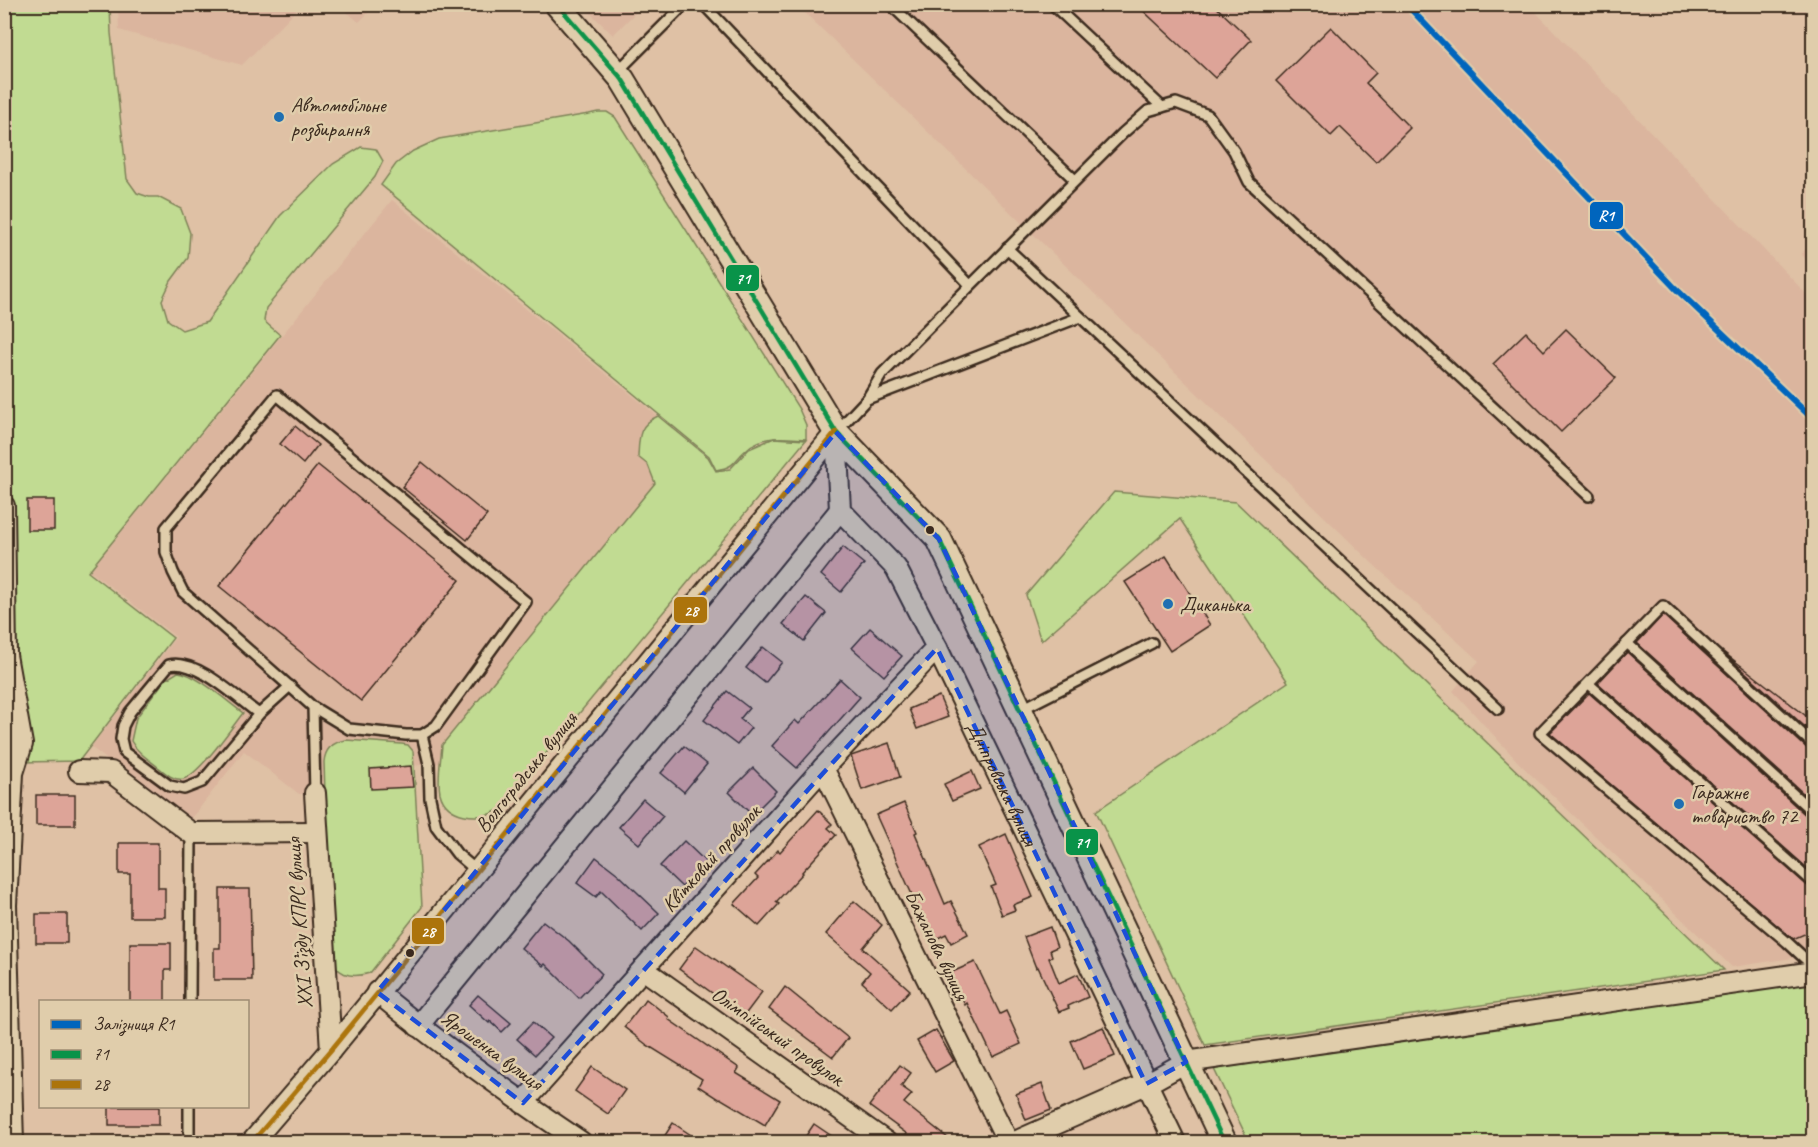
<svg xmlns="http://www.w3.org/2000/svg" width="1818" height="1147" font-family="Caveat,sans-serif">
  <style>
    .built { fill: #dbb59e }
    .green { fill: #c1db92; stroke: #7e8258; stroke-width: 1.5 }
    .building { fill: #dda498; stroke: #3b2a1e; stroke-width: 1.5 }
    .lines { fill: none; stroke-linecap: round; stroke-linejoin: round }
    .service-casing { stroke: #3b2a1e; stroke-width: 14 }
    .minor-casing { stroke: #3b2a1e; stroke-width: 24 }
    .tertiary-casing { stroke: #3b2a1e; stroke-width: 28 }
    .service { stroke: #e0cdab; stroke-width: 9 }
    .minor { stroke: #e0cdab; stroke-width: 20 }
    .tertiary { stroke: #e0cdab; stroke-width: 24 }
    .bus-1-casing { stroke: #e0cdab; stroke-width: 9 }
    .bus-2-casing { stroke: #e0cdab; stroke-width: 9 }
    .bus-1 { stroke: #099349; stroke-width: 4.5 }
    .bus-2 { stroke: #ac740c; stroke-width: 4.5 }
    .rail-1-casing { stroke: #e0cdab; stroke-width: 10 }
    .rail-1 { stroke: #0065bd; stroke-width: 6 }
    .marked { fill: #1d4ed8; fill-opacity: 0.2; stroke: #1d4ed8; stroke-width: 4.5; stroke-dasharray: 12 8; stroke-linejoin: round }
    .poi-dot { fill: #1f6fb2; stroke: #e0cdab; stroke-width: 2 }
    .bus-dot { fill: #3b2a1e; stroke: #e0cdab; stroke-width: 2 }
    .labels { text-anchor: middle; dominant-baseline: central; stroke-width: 5; stroke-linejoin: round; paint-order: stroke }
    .poi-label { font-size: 21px; fill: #3b2a1e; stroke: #e0cdab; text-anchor: start }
    .street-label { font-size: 21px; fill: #3b2a1e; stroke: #e0cdab }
    .line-badge { stroke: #e0cdab; stroke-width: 2 }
    .badge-label { font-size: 16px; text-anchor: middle; font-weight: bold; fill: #fff }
  </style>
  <rect width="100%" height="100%" fill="#dfc1a5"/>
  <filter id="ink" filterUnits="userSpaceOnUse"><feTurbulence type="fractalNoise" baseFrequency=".0167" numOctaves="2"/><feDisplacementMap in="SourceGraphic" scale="12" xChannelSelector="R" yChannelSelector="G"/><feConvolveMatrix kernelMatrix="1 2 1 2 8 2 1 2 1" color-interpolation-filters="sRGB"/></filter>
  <g filter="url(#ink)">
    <g class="built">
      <polygon points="118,5 118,4 301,5 242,65 119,30"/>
      <polygon points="338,5 376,5 359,22"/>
      <polygon points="582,5 643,5 613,35"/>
      <polygon points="797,5 1529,5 1813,301 1813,955 1732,967 1521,765 1453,691 1479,661 1373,564"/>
      <polygon points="392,200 708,457 462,761 412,766 413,787 299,794 244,751 188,823 91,747 176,637 90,571"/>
      <polygon points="1813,242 1813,266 1801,254"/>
    </g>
    <g class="green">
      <polygon points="4,5 110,5 111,33 127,179 137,193 149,197 158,197 181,209 190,233 188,258 171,281 162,300 168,320 182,330 207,322 280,216 333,164 361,147 376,149 383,161 375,177 266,308 264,321 280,335 88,572 173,638 79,761 22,762 11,655 5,326"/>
      <path d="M598 112H607L615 117 799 409 806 425V439C785 438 763 434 747 449 733 461 736 467 716 470L709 456 381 185 396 164 413 151 439 139 589 114Z"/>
      <path d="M658 416 708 457 716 471 730 469 749 449 774 438 806 440 499 810C480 821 446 818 440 793 437 778 441 760 442 745L655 483 648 465 638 457C639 437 638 425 658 416Z"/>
      <polygon points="1114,492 1236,502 1724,970 1205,1045 1096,811 1288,682 1180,519 1041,641 1026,595"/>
      <path d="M178 672C195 673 228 702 243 713 232 727 199 775 183 779 174 781 164 772 158 767 148 759 137 752 131 741L136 718 165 680Z"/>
      <path d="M346 740 402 744 408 745 413 751 422 907 370 973C350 979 335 975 330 953L324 762C325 749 333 742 346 740Z"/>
      <polygon points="1813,982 1813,1142 1249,1142 1214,1069"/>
    </g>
    <g class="building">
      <polygon points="1136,4 1213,4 1251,40 1215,78"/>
      <polygon points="1331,27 1376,73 1366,83 1410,128 1376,162 1340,127 1331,136 1276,81"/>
      <polygon points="1566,329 1616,378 1561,432 1493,364 1526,332 1544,351"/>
      <polygon points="295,426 318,445 303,464 280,444"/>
      <polygon points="422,462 487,515 467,540 402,487"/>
      <polygon points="318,465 460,580 361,701 219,586"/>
      <rect x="27" y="500" width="27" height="30"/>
      <polygon points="843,547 864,564 841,592 821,575"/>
      <polygon points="1166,556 1210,625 1170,651 1125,582"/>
      <polygon points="806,597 826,613 804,641 783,624"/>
      <polygon points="1663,615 1809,750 1814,752 1814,803 1637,643"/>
      <polygon points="870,628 902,656 884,676 852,648"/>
      <polygon points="763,647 782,662 765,683 746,668"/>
      <polygon points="1722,651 1814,722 1814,735"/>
      <polygon points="1627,652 1809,818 1814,820 1814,874 1598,683"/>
      <polygon points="840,679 860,697 797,768 772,746 795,720 799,724"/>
      <polygon points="727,691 749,708 740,719 751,728 737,745 704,720"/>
      <polygon points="1589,693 1810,888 1814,890 1814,930 1793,939 1550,733"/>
      <polygon points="939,696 948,717 917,729 909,709"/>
      <polygon points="889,743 900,777 862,790 851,756"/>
      <polygon points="684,746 707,764 684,792 661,773"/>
      <polygon points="411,766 413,787 371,789 370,769"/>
      <polygon points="753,768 776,791 752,815 729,792"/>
      <polygon points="972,771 980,789 952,801 944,784"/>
      <rect x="36" y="795" width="39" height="30"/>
      <polygon points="643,799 663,816 639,844 619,827"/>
      <polygon points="904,803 917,832 915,833 945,904 951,901 968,934 951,943 946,934 936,939 914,899 876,815"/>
      <polygon points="818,810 832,824 828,828 836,835 802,872 803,873 776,902 779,904 759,926 734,904 758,878 755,875 778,850 780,852"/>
      <polygon points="1006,834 1033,897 1013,905 1015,910 1002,915 991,887 996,885 979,847"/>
      <polygon points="684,841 706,862 682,887 660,866"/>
      <polygon points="119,843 158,843 158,888 165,888 165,917 130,917 130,874 119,874"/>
      <polygon points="596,857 618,874 659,913 642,931 601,891 596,897 577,883"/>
      <polygon points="220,889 250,889 252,980 214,980 214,948 220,948"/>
      <polygon points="854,901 882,925 863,948 910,990 892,1009 862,982 870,972 826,934"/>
      <rect x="36" y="914" width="31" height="29"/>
      <polygon points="543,921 569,941 602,974 579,998 545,964 543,966 521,948"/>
      <polygon points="1050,927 1057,947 1050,950 1052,956 1049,958 1059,983 1078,974 1088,997 1068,1006 1069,1008 1059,1012 1038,967 1036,968 1024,937"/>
      <polygon points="130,943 171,943 171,970 165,970 165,1002 130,1002"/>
      <polygon points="696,946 762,992 744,1016 679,969"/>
      <polygon points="975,962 1000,1014 1006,1011 1021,1044 993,1057 967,1003 965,1005 950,973"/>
      <polygon points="785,987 848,1038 833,1057 769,1009"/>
      <polygon points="478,995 511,1023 502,1032 490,1021 489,1023 469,1005"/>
      <polygon points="646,999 669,1017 668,1019 739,1068 736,1073 780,1100 765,1125 720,1098 718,1099 698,1086 702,1079 647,1045 624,1027"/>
      <polygon points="533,1022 551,1038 535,1055 517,1039"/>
      <polygon points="1103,1027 1115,1056 1083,1069 1071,1041"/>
      <polygon points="936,1030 954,1061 935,1072 917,1041"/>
      <polygon points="900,1065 911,1073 901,1086 912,1094 904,1103 954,1143 912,1143 905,1137 907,1134 869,1106"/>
      <polygon points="592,1067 625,1090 608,1114 575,1091"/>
      <polygon points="1042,1084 1051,1110 1026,1120 1016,1094"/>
      <rect x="109" y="1107" width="50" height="18"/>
      <polygon points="673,1123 703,1143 660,1143"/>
      <polygon points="814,1124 842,1143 801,1143"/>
    </g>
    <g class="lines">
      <defs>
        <g id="service">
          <polyline points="703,4 970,285"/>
          <polyline points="890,4 1075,180"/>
          <polyline points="1052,4 1162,107"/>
          <polyline points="617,72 685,4"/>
          <polyline points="1007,248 1498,709"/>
          <polyline points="867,399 1080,317"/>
          <polyline points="836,432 867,399 882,374 1123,133 1148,111 1176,103 1208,115 1234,151 1249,182 1589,496"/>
          <polyline points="1627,643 1814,813"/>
          <polyline points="1589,684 1814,883"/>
          <polyline points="313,707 349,729 406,735 422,735 436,726 526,602 277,395 166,528 166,552 173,572 183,592 313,707 315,793"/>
          <polyline points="1020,710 1152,643"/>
          <path d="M259 714C237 698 196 658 169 665L130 712 123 726 121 739 124 752 170 786 184 789 202 782 259 714 290 686"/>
          <polyline points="422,735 429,764 430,798 436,826 457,854 477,871"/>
          <polyline points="1814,745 1663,606 1540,733 1787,942 1814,967"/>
          <polyline points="190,1002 191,833"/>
          <polyline points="189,1142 189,1106"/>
        </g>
        <g id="minor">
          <path id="s1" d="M836 432 840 510 896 568 937 648 1175 1142"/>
          <polyline points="4,506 6,655 22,744 13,773 6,905 13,1142"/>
          <polyline points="823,768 1008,1142"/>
          <polyline points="79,771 111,772 191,833 317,832"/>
          <polyline points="315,793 331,1050"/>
          <polyline points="643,969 886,1142"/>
          <path d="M377 992C442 1046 511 1095 581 1142"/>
          <polyline points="418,1026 840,510"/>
          <polyline points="523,1103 823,768 937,648"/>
          <polyline points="252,1142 331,1050 836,432"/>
          <polyline points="1015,1142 1146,1084 1186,1062 1814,972"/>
        </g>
        <polyline id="tertiary" points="557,4 622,79 836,432 939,539 1224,1142"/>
      </defs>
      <use href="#service" class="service-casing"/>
      <use href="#minor" class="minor-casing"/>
      <use href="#tertiary" class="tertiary-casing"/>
      <use href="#service" class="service"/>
      <use href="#minor" class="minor"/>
      <use href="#tertiary" class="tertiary"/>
      <defs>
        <polyline id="bus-1" points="557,4 622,79 836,432 939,539 1224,1142"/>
        <polyline id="bus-2" points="252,1142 331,1050 836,432"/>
      </defs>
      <use href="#bus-1" class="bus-1-casing"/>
      <use href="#bus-2" class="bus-2-casing"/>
      <use href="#bus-1" class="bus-1"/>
      <use href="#bus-2" class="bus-2"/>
      <defs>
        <polyline id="rail-1" points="1406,4 1675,288 1814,420"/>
      </defs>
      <use href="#rail-1" class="rail-1-casing"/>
      <use href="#rail-1" class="rail-1"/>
    </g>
  </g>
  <path class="marked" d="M836 432 939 539 1186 1062 1146 1084 937 648 523 1103 377 992Z"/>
  <g class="poi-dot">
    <circle cx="279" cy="117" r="6"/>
    <circle cx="1168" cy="604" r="6"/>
    <circle cx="1679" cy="804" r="6"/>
  </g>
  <g class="bus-dot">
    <circle cx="930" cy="530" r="5"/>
    <circle cx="410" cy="953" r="5"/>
  </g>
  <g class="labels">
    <g class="poi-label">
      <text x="291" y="105">Автомобільне<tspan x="291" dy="24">розбирання</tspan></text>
      <text x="1180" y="604">Диканька</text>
      <text x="1691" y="792">Гаражне<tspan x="1691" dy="24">товариство 72</tspan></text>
    </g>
    <g class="street-label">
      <text transform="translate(526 772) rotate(-51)">Волгоградська вулиця</text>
      <text stroke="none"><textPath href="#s1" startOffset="399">Дніпровська вулиця</textPath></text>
      <text transform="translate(711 858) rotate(-48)">Квітковий провулок</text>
      <text transform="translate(299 923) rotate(-94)">XXI З’їзду КПРС вулиця</text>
      <text transform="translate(937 945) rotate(64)">Бажанова вулиця</text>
      <text transform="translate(778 1036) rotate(35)">Олімпійський провулок</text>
      <text transform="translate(492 1050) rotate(36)">Ярошенка вулиця</text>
    </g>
  </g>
  <g class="line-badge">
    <rect x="1589" y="201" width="35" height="29" rx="6" fill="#0065bd"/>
    <rect x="725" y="264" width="35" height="28" rx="6" fill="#099349"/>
    <rect x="673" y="596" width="35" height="28" rx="6" fill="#ac740c"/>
    <rect x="1065" y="828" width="34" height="28" rx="6" fill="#099349"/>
    <rect x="411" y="917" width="34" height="28" rx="6" fill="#ac740c"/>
  </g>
  <g class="badge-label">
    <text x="1606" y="221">R1</text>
    <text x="743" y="284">71</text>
    <text x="691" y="616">28</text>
    <text x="1082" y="848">71</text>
    <text x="428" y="937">28</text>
  </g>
  <rect width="1818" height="1147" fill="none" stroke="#e0cdab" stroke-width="24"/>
  <rect x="12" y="12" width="1794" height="1123" fill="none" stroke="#3b2a1e" stroke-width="2" filter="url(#ink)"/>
  <rect x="39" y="1000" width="210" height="108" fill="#e0cdab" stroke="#9e8c73" stroke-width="1.5"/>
  <rect x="51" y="1020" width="30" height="9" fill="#0065bd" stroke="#9e8c73" stroke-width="1.5"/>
  <text x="93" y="1030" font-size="18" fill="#3b2a1e">Залізниця R1</text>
  <rect x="51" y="1050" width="30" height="9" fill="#099349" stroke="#9e8c73" stroke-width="1.5"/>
  <text x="93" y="1060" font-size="18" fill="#3b2a1e">71</text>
  <rect x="51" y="1080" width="30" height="9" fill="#ac740c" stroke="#9e8c73" stroke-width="1.5"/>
  <text x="93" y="1090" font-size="18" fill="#3b2a1e">28</text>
</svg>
